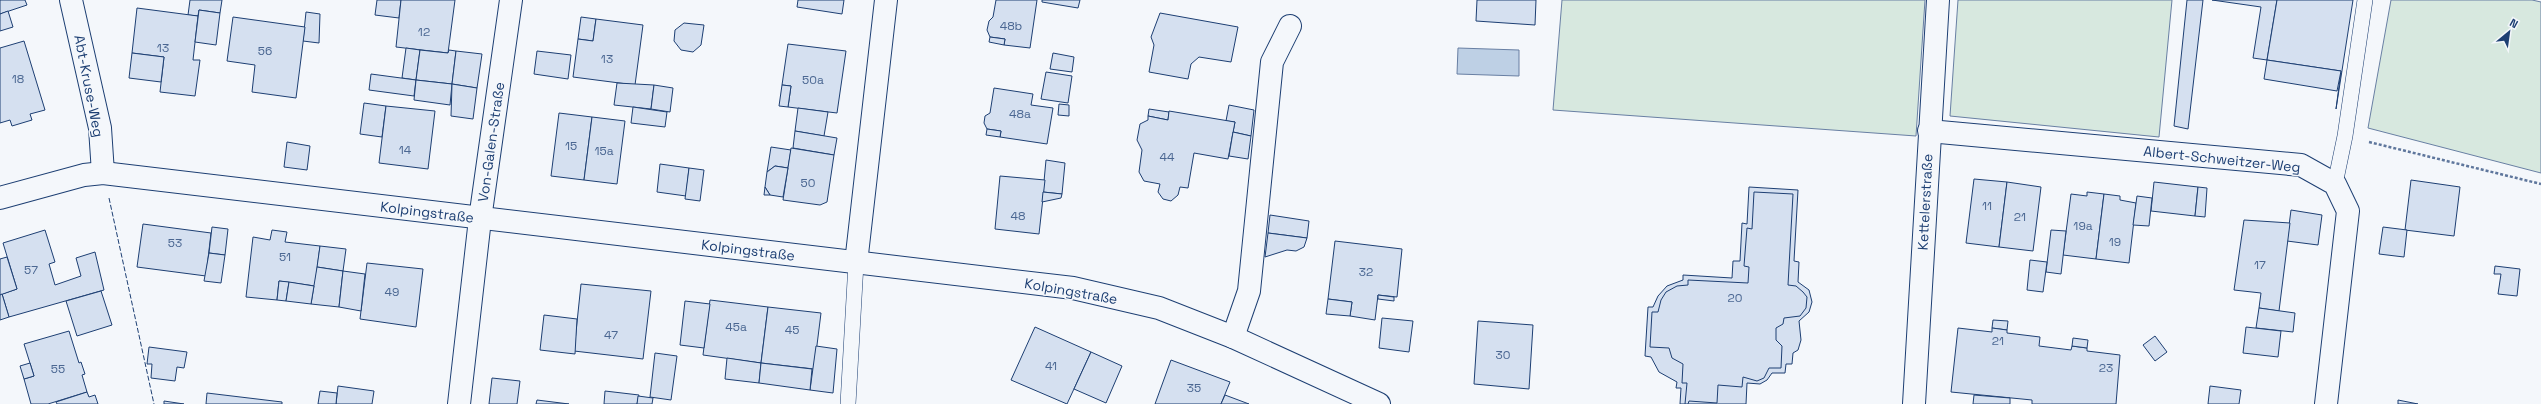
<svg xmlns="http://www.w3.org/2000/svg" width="2541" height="404" font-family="'Space Grotesk',sans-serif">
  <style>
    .green { fill: #d7e8df; stroke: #687fa3 }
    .water { fill: #bed0e5; stroke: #687fa3 }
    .building { fill: #d5e0f0; stroke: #1d3f73 }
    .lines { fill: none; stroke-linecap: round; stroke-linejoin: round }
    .service-casing { stroke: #1d3f73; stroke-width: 16 }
    .minor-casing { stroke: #1d3f73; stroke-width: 24 }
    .path { stroke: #5e769c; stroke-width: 2.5; stroke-dasharray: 3 2; stroke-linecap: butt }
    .service { stroke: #f4f7fb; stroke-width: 15 }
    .minor { stroke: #f4f7fb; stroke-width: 22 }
    .fence { stroke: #1d3f73; stroke-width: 1; stroke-dasharray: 5 2; stroke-linecap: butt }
    .labels { text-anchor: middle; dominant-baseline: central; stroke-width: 3; stroke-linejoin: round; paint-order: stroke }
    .number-label { font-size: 12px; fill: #4b6792 }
    .street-label { font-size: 14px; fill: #1d3f73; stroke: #f4f7fb }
  </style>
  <rect width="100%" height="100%" fill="#f4f7fb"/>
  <g class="green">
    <polygon points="1562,0 1925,0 1916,136 1553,110"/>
    <polygon points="1958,0 2172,0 2159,137 1950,116"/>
    <polygon points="2391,0 2532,0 2541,2 2541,173 2368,128"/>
  </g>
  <polygon class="water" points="1458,48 1519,50 1519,76 1457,74"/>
  <g class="building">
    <polygon points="0,0 25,0 27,5 0,14"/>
    <polygon points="190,0 222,0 220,13 199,10 198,16 188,15"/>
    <polygon points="377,0 401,0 399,18 375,15"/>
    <polygon points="401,0 455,0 448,53 396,47"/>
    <polygon points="798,0 844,0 842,14 797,7"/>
    <polygon points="996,0 1037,0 1030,48 1004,45 1005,39 990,37 987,30 989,21 993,17"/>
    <polygon points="1042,0 1080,0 1078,8 1042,2"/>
    <polygon points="1477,0 1536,0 1535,25 1476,21"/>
    <polygon points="2187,0 2203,0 2188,129 2174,126"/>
    <polygon points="2212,0 2277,0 2267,60 2253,58 2261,7"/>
    <polygon points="2277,0 2353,0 2336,109 2341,71 2267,60"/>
    <polygon points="137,8 198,16 193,60 200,60 195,96 160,92 164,57 132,53"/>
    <polygon points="199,10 220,13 216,45 195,42"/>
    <polygon points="8,11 13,27 0,31 0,14"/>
    <polygon points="306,12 320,14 319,43 303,41"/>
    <polygon points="1160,13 1238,27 1231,62 1199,57 1191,64 1188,79 1149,72 1154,45 1151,37"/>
    <polygon points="233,17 305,27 296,98 252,92 255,65 227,61"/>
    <polygon points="581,17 596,19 593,41 578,39"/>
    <polygon points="596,19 643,25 635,85 573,77 578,39 593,41"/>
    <polygon points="684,23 704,25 701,45 693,52 681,50 674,41 675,30"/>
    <polygon points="990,37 1005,39 1004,45 989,42"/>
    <polygon points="24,41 45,110 30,114 32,120 12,126 10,120 0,123 0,48"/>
    <polygon points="788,44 846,51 837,113 788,107 791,86 782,85"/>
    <polygon points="406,48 420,50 416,80 402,78"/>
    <polygon points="420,50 448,53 449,50 456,51 452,84 416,80"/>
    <polygon points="456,51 482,54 477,88 452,84"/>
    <polygon points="537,51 571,55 568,79 534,74"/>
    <polygon points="132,53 164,57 161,82 129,78"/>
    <polygon points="1053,53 1074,57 1072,72 1050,69"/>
    <polygon points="2267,60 2341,71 2337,91 2264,79"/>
    <polygon points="1046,72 1072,76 1068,103 1041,99"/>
    <polygon points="371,74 416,80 414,96 369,90"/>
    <polygon points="416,80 452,84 450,105 414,100"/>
    <polygon points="617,83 654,85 651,109 614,105"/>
    <polygon points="452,84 477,88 473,119 451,116"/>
    <polygon points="654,85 673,88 670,112 651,109"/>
    <polygon points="782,85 791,86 788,107 779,106"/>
    <polygon points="994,88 1033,94 1031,105 1053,108 1047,144 1000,137 1001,131 987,129 984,123 985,116 990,113"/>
    <polygon points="364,103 386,106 382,137 360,134"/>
    <polygon points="1059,104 1069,105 1069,116 1058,115"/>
    <polygon points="1229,105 1254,110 1251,136 1233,132 1235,122 1226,121"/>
    <polygon points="386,106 435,111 428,169 379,163"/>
    <polygon points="633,107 667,112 665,127 631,123"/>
    <polygon points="798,108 828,112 824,136 795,131"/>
    <polygon points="1149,109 1169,112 1168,120 1148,116"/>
    <polygon points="1169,111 1235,122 1228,159 1194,153 1188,188 1180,187 1178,195 1171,201 1163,199 1158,192 1160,184 1144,181 1139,172 1142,150 1137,140 1140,124 1148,120 1148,116 1168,120"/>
    <polygon points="559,113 592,117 584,180 551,176"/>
    <polygon points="592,117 625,121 617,184 584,180"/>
    <polygon points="987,129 1001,131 1000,137 986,135"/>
    <polygon points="795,131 837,138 834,155 793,148"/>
    <polygon points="1233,132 1251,136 1248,159 1229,156"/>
    <polygon points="287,142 310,146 307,170 284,167"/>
    <polygon points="771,147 791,150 788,168 775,166 767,172"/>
    <polygon points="791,148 834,155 827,202 820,205 783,200"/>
    <polygon points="1046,160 1065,163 1062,194 1043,192"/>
    <polygon points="660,164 689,168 686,196 657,192"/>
    <polygon points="775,166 788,168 783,197 770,195 765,187 767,172"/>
    <polygon points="689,168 704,170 700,201 685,199"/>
    <polygon points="1000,176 1045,180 1039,234 995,229"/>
    <polygon points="1974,179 2007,182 1999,247 1966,243"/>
    <polygon points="2411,180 2460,187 2454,236 2405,230"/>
    <polygon points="2007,182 2041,187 2033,251 1999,247"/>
    <polygon points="2154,182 2198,187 2195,216 2151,211"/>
    <polygon points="765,187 770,195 764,195"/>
    <polygon points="1749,187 1798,190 1794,261 1799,262 1798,282 1809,290 1812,302 1809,312 1799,321 1801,340 1798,350 1793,353 1792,364 1786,364 1785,373 1772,373 1767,380 1760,384 1747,383 1746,404 1680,404 1681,388 1676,388 1677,382 1659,372 1651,357 1645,356 1648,307 1653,307 1658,296 1667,286 1683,280 1683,275 1732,278 1733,261 1740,261 1742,223 1747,224"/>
    <polygon points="2198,187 2207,188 2205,217 2195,216"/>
    <polygon points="1043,192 1062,194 1061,198 1042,202"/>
    <polygon points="1754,192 1793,194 1788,285 1796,286 1803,292 1807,297 1806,308 1800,316 1784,318 1783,324 1776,328 1776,340 1782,346 1781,368 1769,368 1764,378 1757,381 1743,377 1742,387 1718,385 1717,403 1689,401 1688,404 1685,404 1687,383 1682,383 1683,364 1672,358 1669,348 1650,347 1652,312 1658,312 1661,300 1666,292 1677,286 1688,285 1688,280 1748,283 1749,267 1744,266 1747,228 1752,229"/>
    <polygon points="2087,192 2104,194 2096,259 2063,255 2071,194 2087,196"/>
    <polygon points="2104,194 2120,196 2120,200 2136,203 2129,263 2096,259"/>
    <polygon points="2137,196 2152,198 2149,226 2133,225"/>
    <polygon points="2291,210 2322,215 2318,245 2287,241"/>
    <polygon points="1270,215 1309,221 1307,238 1268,233"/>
    <polygon points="2244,220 2290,223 2279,311 2259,308 2261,293 2234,290"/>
    <polygon points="143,224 211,233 206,276 137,267"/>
    <polygon points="212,227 228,229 225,255 209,253"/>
    <polygon points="2383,227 2407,230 2404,257 2379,254"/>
    <polygon points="45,230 55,262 49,264 55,285 81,276 76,258 95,252 104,290 9,317 2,294 17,289 3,243"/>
    <polygon points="272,230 287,232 285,242 320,246 315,286 279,281 277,300 246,297 253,237 270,240"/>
    <polygon points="2051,230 2066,231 2061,274 2046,272"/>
    <polygon points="1268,233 1307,238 1304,247 1296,251 1287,250 1265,257"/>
    <polygon points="1335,241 1402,249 1397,297 1378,295 1375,320 1350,316 1352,302 1328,299"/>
    <polygon points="320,246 346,249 343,271 317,267"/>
    <polygon points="209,253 225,255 221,283 204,281"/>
    <polygon points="7,257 17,289 0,295 0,259"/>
    <polygon points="2030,260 2047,262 2043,292 2027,290"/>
    <polygon points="367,263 423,269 416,327 360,319"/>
    <polygon points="2495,266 2520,269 2517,296 2498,294 2501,274 2494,274"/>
    <polygon points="317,267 343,271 339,307 311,304"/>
    <polygon points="343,271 365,274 361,311 339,307"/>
    <polygon points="279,281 289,282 286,301 277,300"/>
    <polygon points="289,282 314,286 311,304 286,301"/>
    <polygon points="581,284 651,291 643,359 574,351"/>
    <polygon points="101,291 112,325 77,336 66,301"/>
    <polygon points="2,294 9,317 0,320 0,295"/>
    <polygon points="1378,295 1394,297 1394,301 1378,299"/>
    <polygon points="1328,299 1352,302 1350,316 1326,314"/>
    <polygon points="710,300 768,307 761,363 703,355"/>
    <polygon points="685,301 710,304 704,348 680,345"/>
    <polygon points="768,307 821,313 814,369 761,363"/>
    <polygon points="2259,308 2295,313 2293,332 2256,328"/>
    <polygon points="544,315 577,319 575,354 540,350"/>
    <polygon points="1382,318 1413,321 1409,352 1379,348"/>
    <polygon points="1993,320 2008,321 2007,330 1992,328"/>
    <polygon points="1478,321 1533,325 1529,389 1474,384"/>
    <polygon points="1035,327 1091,352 1067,404 1011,380"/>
    <polygon points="2246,327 2281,331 2278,357 2243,353"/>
    <polygon points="1958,328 1992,332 1992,328 2007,330 2007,333 2040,337 2039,346 2071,350 2072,346 2087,348 2087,351 2120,355 2116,404 2032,404 2032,400 1951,392"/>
    <polygon points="69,331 79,363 81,362 85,374 82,375 87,392 48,404 31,404 24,379 34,376 24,344"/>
    <polygon points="2155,336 2167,352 2155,361 2143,345"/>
    <polygon points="2073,338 2088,340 2087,348 2072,346"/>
    <polygon points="816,346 837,349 833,393 810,390"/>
    <polygon points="149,347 187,352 184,368 177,367 175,381 151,378 152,364 147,364"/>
    <polygon points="1091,352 1122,366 1106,403 1074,389"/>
    <polygon points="655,353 677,356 671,400 650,397"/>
    <polygon points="727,358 761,363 759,383 725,379"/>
    <polygon points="1171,360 1230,382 1221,404 1155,404"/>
    <polygon points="30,363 34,376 24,379 20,366"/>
    <polygon points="761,363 812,369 810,390 759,383"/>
    <polygon points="492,378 520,381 517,404 489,404"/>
    <polygon points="338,386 374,391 372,404 336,404"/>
    <polygon points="2210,386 2241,390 2239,404 2208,404"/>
    <polygon points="320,391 337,393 336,404 318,404"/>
    <polygon points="605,391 639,395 637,404 604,404"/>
    <polygon points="87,392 89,397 95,395 98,404 57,404 56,402"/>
    <polygon points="207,393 282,402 282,404 206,404"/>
    <polygon points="1225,395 1249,404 1221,404"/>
    <polygon points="1974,395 2010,398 2010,404 1973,404"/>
    <polygon points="638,396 653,398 652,404 637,404"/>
    <polygon points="537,400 569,404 536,404"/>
    <polygon points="2398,400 2418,404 2398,404"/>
    <polygon points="164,401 184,404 164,404"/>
  </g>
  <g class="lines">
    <defs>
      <g id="service">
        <polyline points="2335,184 2345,136 2365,0"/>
        <polyline points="848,404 856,263"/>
      </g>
      <g id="minor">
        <polyline points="71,0 100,128 103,173"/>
        <polyline points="1929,131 2301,165 2335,184 2348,211 2326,404"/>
        <polyline points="0,198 84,175 103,173 1073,288 1159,308 1233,337 1379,404"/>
        <polyline points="856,263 886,0"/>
        <polyline points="1233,337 1249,291 1272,62 1290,26"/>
        <polyline points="459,404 480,219 511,0"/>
        <polyline points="1914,404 1938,0"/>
      </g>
    </defs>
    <use href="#service" class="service-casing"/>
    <use href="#minor" class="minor-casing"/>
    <polyline class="path" points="2369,142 2541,184"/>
    <use href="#service" class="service"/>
    <use href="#minor" class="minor"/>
    <polyline class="fence" points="109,198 154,404"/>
  </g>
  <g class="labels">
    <g class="number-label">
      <text x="1011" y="26">48b</text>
      <text x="424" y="32">12</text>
      <text x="163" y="48">13</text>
      <text x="265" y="51">56</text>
      <text x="607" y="59">13</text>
      <text x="18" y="79">18</text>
      <text x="813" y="80">50a</text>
      <text x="1020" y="114">48a</text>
      <text x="571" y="146">15</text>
      <text x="405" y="150">14</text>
      <text x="604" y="151">15a</text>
      <text x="1167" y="157">44</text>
      <text x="808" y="183">50</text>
      <text x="1987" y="206">11</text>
      <text x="1018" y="216">48</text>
      <text x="2020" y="217">21</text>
      <text x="2083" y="226">19a</text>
      <text x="2115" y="242">19</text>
      <text x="175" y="243">53</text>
      <text x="285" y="257">51</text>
      <text x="2260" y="265">17</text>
      <text x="31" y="270">57</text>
      <text x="1366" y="272">32</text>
      <text x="392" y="292">49</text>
      <text x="1735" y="298">20</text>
      <text x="736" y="327">45a</text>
      <text x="792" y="330">45</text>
      <text x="611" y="335">47</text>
      <text x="1998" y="341">21</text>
      <text x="1503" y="355">30</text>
      <text x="1051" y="366">41</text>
      <text x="2106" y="368">23</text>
      <text x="58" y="369">55</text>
      <text x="1194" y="388">35</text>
    </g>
    <g class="street-label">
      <text transform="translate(89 86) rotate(79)">Abt-Kruse-Weg</text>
      <text transform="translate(491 142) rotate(-82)">Von-Galen-Straße</text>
      <text transform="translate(2222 159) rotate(6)">Albert-Schweitzer-Weg</text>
      <text transform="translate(1925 202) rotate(-87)">Kettelerstraße</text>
      <text transform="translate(427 212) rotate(7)">Kolpingstraße</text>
      <text transform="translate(748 250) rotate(7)">Kolpingstraße</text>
      <text transform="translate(1071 291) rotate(10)">Kolpingstraße</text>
    </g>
  </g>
  <g transform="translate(2509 32) rotate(29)" stroke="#f4f7fb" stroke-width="3" paint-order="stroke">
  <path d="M0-3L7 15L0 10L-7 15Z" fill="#1d3f73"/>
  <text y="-6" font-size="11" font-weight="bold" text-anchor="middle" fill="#1d3f73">N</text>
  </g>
</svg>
